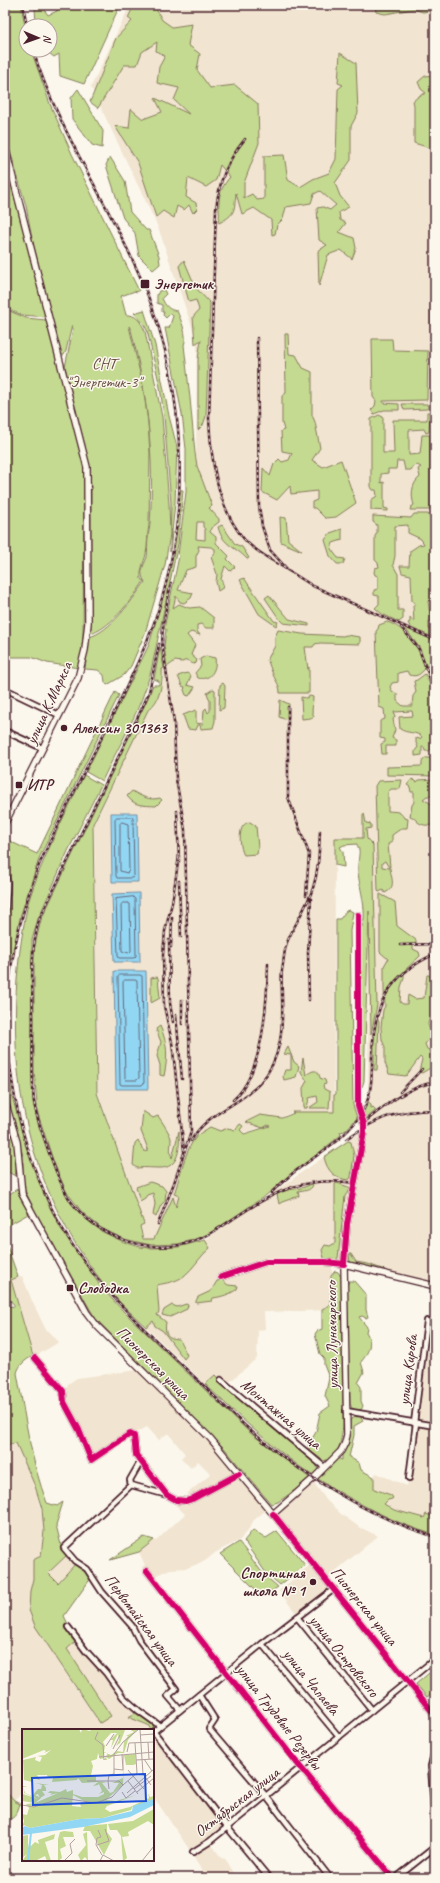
<svg xmlns="http://www.w3.org/2000/svg" width="440" height="1883" font-family="Caveat,sans-serif">
  <style>
    .built { fill: #f1e4d0 }
    .green { fill: #c4da90; stroke: #877c5e; fill-rule: evenodd }
    .water { fill: #91d6f3; stroke: #758da3 }
    .lines { fill: none; stroke-linecap: round; stroke-linejoin: round }
    .shore { stroke: #66687b; stroke-width: 1 }
    .minor-casing { stroke: #4a1f2b; stroke-width: 8 }
    .major-casing { stroke: #4a1f2b; stroke-width: 8 }
    .minor { stroke: #fbf7ec; stroke-width: 4.5 }
    .major { stroke: #fbf7ec; stroke-width: 5.5 }
    .rail-casing { stroke: #4a1f2b; stroke-width: 2.5 }
    .rail { stroke: #fbf7ec; stroke-width: 1; stroke-dasharray: 3; stroke-linecap: butt }
    .cycleway-casing { stroke: #fbf7ec; stroke-width: 8 }
    .cycleway { stroke: #d6006c; stroke-width: 6 }
    .poi-dot { fill: #4a1f2b; stroke: #fbf7ec; stroke-width: 1.5 }
    .labels { text-anchor: middle; dominant-baseline: central; stroke-width: 3; stroke-linejoin: round; paint-order: stroke }
    .poi-label { font-size: 16px; font-weight: bold; fill: #4a1f2b; stroke: #fbf7ec; text-anchor: start }
    .park-label { font-size: 16px; fill: #684e44; stroke: #fbf7ec }
    .street-label { font-size: 16px; fill: #4a1f2b; stroke: #fbf7ec }
    .inset-river { fill: none; stroke: #91d6f3; stroke-width: 2 }
    .inset-road { fill: none; stroke: #b4a19f; stroke-width: 1 }
    .view { fill: #1d4ed8; fill-opacity: 0.15; stroke: #1d4ed8; stroke-width: 2 }
    .inset-edge { fill: none; stroke: #4a1f2b; stroke-width: 2 }
  </style>
  <rect width="100%" height="100%" fill="#fbf7ec"/>
  <filter id="ink" filterUnits="userSpaceOnUse"><feTurbulence type="fractalNoise" baseFrequency=".025" numOctaves="2"/><feDisplacementMap in="SourceGraphic" scale="8" xChannelSelector="R" yChannelSelector="G"/><feConvolveMatrix kernelMatrix="1 2 1 2 8 2 1 2 1" color-interpolation-filters="sRGB"/></filter>
  <g filter="url(#ink)">
    <g class="built">
      <polygon points="130,5 435,5 435,1285 332,1263 332,1310 264,1312 265,1329 258,1330 257,1358 225,1386 215,1375 205,1384 146,1327 159,1312 157,1285 175,1281 184,1275 199,1257 210,1248 205,1240 361,1131 367,1132 362,1114 368,1094 369,849 363,838 335,838 334,1112 292,1112 262,1127 212,1143 156,1240 144,1239 141,1226 144,1224 98,1093 94,824 148,710 154,706 163,682 162,669 167,667 164,646 166,628 169,627 179,584 185,576 196,478 197,342 158,227 91,87"/>
      <polygon points="22,1276 32,1301 45,1328 59,1342 34,1357 11,1280"/>
      <polygon points="435,1305 435,1521 394,1510 365,1494 376,1473 407,1486"/>
      <polygon points="138,1370 209,1440 236,1474 189,1498 187,1494 211,1474 198,1461 191,1468 181,1458 185,1454 168,1433 159,1440 147,1427 91,1454 87,1446 81,1427 64,1396 68,1384 77,1378"/>
      <polygon points="16,1442 35,1486 44,1523 41,1556 33,1560 33,1580 30,1591 29,1610 65,1672 100,1723 111,1715 66,1649 77,1640 138,1712 128,1717 148,1725 151,1730 23,1730 23,1792 14,1801 5,1791 5,1445"/>
      <polygon points="238,1476 266,1510 254,1520 248,1530 240,1540 216,1552 205,1561 187,1568 170,1569 150,1578 143,1570 142,1567 145,1565 139,1552 154,1540 156,1541 185,1514 167,1497 186,1502"/>
      <polygon points="314,1483 327,1501 341,1514 359,1527 378,1536 327,1578 278,1514"/>
      <polygon points="67,1555 76,1563 58,1583 47,1573"/>
      <polygon points="310,1565 330,1589 296,1613 279,1591"/>
      <polygon points="153,1733 225,1827 191,1852 153,1796"/>
      <polygon points="210,1842 222,1859 224,1858 226,1860 234,1873 232,1874 235,1878 207,1878 192,1854"/>
    </g>
    <g class="green">
      <path d="M5 5H21L26 31V50H31L50 104 72 154 139 291 136 292 135 291 121 296 126 315C136 314 141 322 145 331L162 417 169 504 170 534 165 565 145 633 131 666 124 675 107 685 105 682 104 675 98 670 85 669 89 637C110 632 133 599 145 582 138 572 144 566 147 557 148 551 147 544 148 538 148 533 150 528 150 523 155 458 147 393 131 330L129 326 143 386 148 422 150 453 149 525C147 535 148 544 146 554 144 563 140 569 141 579L144 581C133 598 112 626 93 633L91 632V485L85 446 65 367 73 329 72 325 66 351 64 355H61L33 243 26 206 5 133Z"/>
      <polygon points="37,5 41,5 48,15 57,11 57,5 120,5 84,84 60,76 59,54 54,57 45,50 50,50 50,26 36,26 35,7"/>
      <path d="M134 5H154L162 20 172 27 192 24 188 45 200 54 197 70 210 88 235 85 258 104 259 143 244 183V198L252 194 257 200 264 199V156L284 155 288 180 300 187 313 179 329 173 336 159 338 89 343 85 338 83 340 53 356 63 358 113 351 126V160L335 183 340 196 349 207 339 212 340 220 346 223 339 232 354 238 356 248 352 259 341 250 328 255 319 286 318 251 327 245 319 240 317 208 323 207 330 210 336 205 320 191 314 194 311 203 286 207 283 219 277 225 275 234 272 235 271 220 254 208 242 214 236 193C234 211 236 214 219 223L218 221C221 214 218 211 219 203 219 192 224 184 230 177L220 165 216 180 206 187 188 178 186 197 196 203 197 209 193 213 189 205 184 210 177 206 174 218 163 211 156 217 138 163 115 126 129 128 131 109 143 119 162 112 155 98 189 114 174 100 179 88 157 83 159 67 165 56 156 51 157 42 142 52 137 65H124L98 108 90 102 116 38 132 21 128 18Z"/>
      <polygon points="382,5 435,5 435,10 423,12 413,9 385,14 376,12 375,6"/>
      <polygon points="435,75 435,146 430,148 414,143 414,105 413,101 419,96 426,93 421,89 418,82 425,76"/>
      <polygon points="78,89 103,131 102,148 92,145 72,119 71,98"/>
      <polygon points="110,157 125,181 130,212 146,230 149,230 159,256 160,264 153,270 139,256 135,233 123,218 106,165"/>
      <polygon points="5,158 46,317 22,315 5,308"/>
      <polygon points="184,260 196,288 210,303 206,416 203,425 198,430 198,359 201,340 195,344 193,317 199,310 196,300 189,302 179,266"/>
      <polygon points="431,274 435,274 435,335 431,334"/>
      <path d="M164 290 166 294 162 298C165 306 169 310 177 311 181 320 188 336 184 345L190 398 195 453 197 466 212 506 209 508 219 519V522L211 528 210 532 216 537V543L229 556 227 559 235 567 230 571 225 566 221 579 224 587 218 591 216 582 217 574 211 557 215 553V549L211 547 198 546 199 550 196 556V567L186 570 178 590 193 593 191 598 184 603 180 602 176 596 173 608 179 604 189 608 200 607 214 618V628H206L201 624 197 625V631L200 635 191 632 187 635 195 645 191 655 197 660 196 663 193 664 187 660 182 662 175 661 167 667 164 646 166 629H164L179 556 178 555 186 492V449L182 414 165 328H169L173 316 171 313 166 318 163 315 164 312H162V305L157 303V295L159 291ZM197 522H203V527L205 529V540L196 539Z"/>
      <polygon points="5,309 26,318 46,320 82,457 84,472 83,643 79,668 47,663 31,657 5,657"/>
      <polygon points="144,310 155,345 169,416 177,447 175,503 170,552 171,503 164,416 160,387 147,330 143,323 134,313"/>
      <polygon points="285,334 288,334 289,354 296,355 303,368 312,372 312,415 315,422 320,448 312,460 323,467 341,460 356,503 336,517 325,518 315,508 312,508 312,502 317,500 317,491 291,494 290,486 277,500 262,492 263,468 270,476 274,464 279,459 282,462 289,460 292,453 282,451 281,431 284,430 282,423 282,396 286,393"/>
      <polygon points="435,338 435,400 434,400 433,395 432,340"/>
      <polygon points="372,339 392,339 393,350 428,351 427,400 383,401 383,403 399,404 399,410 384,410 374,414 371,410 375,406 376,401 373,397"/>
      <polygon points="402,404 427,404 428,408 427,409 404,410"/>
      <path d="M427 412H430L429 432 426 433 424 429 409 430V455L420 454 422 435H430V510H410L411 507 414 505C411 496 411 484 420 477L418 469 421 467 417 465 412 467V470H405L403 461H397L396 469H388V473L381 474V483L384 482V508L388 509V511L371 510V500L377 496 376 490H373L371 487V419L379 415 383 417V453H394L393 420H427Z"/>
      <path d="M180 490H183L178 544 151 671C141 710 119 745 102 781L86 772 149 645 165 590 173 554Z"/>
      <polygon points="414,514 428,514 432,521 434,544 435,600 428,601 431,621 429,621 429,629 435,630 435,638 411,628 408,623 410,622 410,617 414,622 413,606 415,603 412,601 411,575 402,573 400,566 409,566 410,551 419,545 424,544 421,539 408,533 408,525 395,526 395,556 393,565 398,574 398,610 403,610 403,619 399,622 382,614 375,608 379,604 379,596 374,595 374,590 378,589 378,576 375,575 374,572 375,568 379,567 378,563 375,560 375,536 377,533 377,525 373,522 373,516 411,518"/>
      <polygon points="280,517 286,518 288,540 302,551 281,542"/>
      <path d="M222 525 235 544 242 547 249 558 247 559C235 546 223 546 218 527Z"/>
      <polygon points="342,529 342,540 333,543 331,549 338,558 345,559 343,564 337,564 330,556 325,540 330,533"/>
      <polygon points="244,578 274,621 278,622 276,626 259,614 240,580"/>
      <polygon points="269,595 289,619 309,624 309,626 283,623 280,620 265,598"/>
      <path d="M387 622C406 627 422 651 425 669 419 675 417 677 409 675L407 671 398 673V682L392 683 390 687 392 691 397 694V701L403 706H412L413 696 416 692 414 681 417 680 425 674 435 694V708L431 709V749L429 751H425L424 747H422V755L415 756V751L418 747 416 743V738L420 739 422 737C416 731 407 734 400 729L399 717 413 716 412 711 394 712 395 717 393 719 395 730 392 738 396 740V746H386V754H382L381 744 385 742V739L380 738V721L385 719 384 709 379 707 376 631 378 629 379 625Z"/>
      <polygon points="405,628 435,641 435,662 426,667 418,646"/>
      <path d="M278 630 302 634 343 636 346 635 360 637V644L320 643 315 644 313 647H305L308 669 309 667V693H280C280 684 275 681 272 672 270 668 270 665 267 660L275 646V637Z"/>
      <path d="M160 647 164 668 162 669C163 683 160 702 148 710L93 824 97 1093 144 1224 140 1226 143 1239H154L173 1197 176 1207 179 1196 174 1194C180 1178 185 1148 197 1136 201 1132 206 1130 210 1127L220 1131 228 1128 235 1130 240 1124 243 1126 240 1130 244 1134 270 1126 268 1125 263 1128 246 1122 260 1115 282 1118 294 1113 292 1112H334V1095L336 1094V919H340L346 911 349 910 353 912 350 931 353 1105 357 1118 345 1131 340 1132 341 1135 265 1196 206 1236 178 1244 151 1245 124 1239 101 1228 82 1212 66 1191 54 1163 38 1114 34 1071V949L41 920 148 698 153 685H159V681L154 679Z"/>
      <path d="M206 656 215 658C217 669 211 681 198 678L195 673 201 666 200 659Z"/>
      <polygon points="187,673 191,676 187,685 195,687 189,696 186,695 184,690 185,687 182,686 178,676"/>
      <polygon points="223,683 225,686 224,708 219,710 220,685"/>
      <polygon points="213,689 215,690 215,721 213,728 201,729 200,725 198,725 196,730 188,729 183,715 196,710 196,723 203,724 204,710 206,708 208,713 210,711 210,701 207,693"/>
      <polygon points="115,692 119,695 40,856 21,914 11,960 6,1018 7,1054 12,1096 26,1147 48,1204 61,1229 101,1287 124,1312 249,1432 311,1479 278,1502 271,1504 225,1449 95,1318 36,1214 23,1186 23,1156 5,1088 5,930 10,893 8,857 5,839 37,854"/>
      <polygon points="310,696 313,697 312,712 314,716 311,718 302,719 301,697 306,698"/>
      <polygon points="280,700 289,704 289,718 284,719 279,717"/>
      <polygon points="425,758 431,758 435,767 435,776 387,775 387,767 422,766 422,762"/>
      <path d="M84 775 101 785 68 851 38 919 32 940V1072L33 1102 38 1124 65 1192 81 1213 101 1231 124 1242 140 1247 152 1248 178 1247 205 1240 210 1248C200 1256 194 1268 184 1276 176 1282 166 1283 157 1285L159 1312 157 1315 166 1322C164 1333 167 1339 179 1339L187 1355 184 1359 163 1331 155 1326 153 1321 146 1327C131 1313 116 1300 104 1284 16 1174 0 1038 28 903 42 858 64 817 84 775Z"/>
      <path d="M412 779 417 782 419 780 435 779V796H427L423 799 435 806V825C431 825 425 826 421 824 416 822 416 818 410 816L412 805 414 802V792H411L410 787 407 785Z"/>
      <path d="M402 780 400 789H391L388 792V811C395 812 400 810 404 818L408 819 407 828H402L392 835V842L388 844 390 867 388 866 385 861 382 863V867L390 868C391 878 397 887 385 893L383 890 379 892 378 891 375 786 378 781Z"/>
      <path d="M132 791C141 796 149 801 160 798L162 800 156 806C144 805 135 807 127 796Z"/>
      <path d="M364 813 366 823 371 824V828L366 829 367 839 373 845 377 1005 371 1034 369 911 364 1081 362 1087 360 1085V930C370 917 359 887 358 872 357 866 360 852 359 850 359 848 357 846 357 844L344 845 340 847 343 852 344 867 335 865V838H363V814Z"/>
      <path d="M250 822 256 826 258 848 257 854 244 855C240 849 238 830 244 825 244 824 249 822 250 822Z"/>
      <path d="M380 894 395 902 397 926 416 940V944L413 946V949L419 952 420 956 404 971V978L401 987 400 1002 403 1004H407L408 995 415 999 424 998 427 975H429L435 983 434 1014C427 1022 425 1025 434 1033L425 1044 427 1049 435 1053V1065L422 1073 419 1072 422 1059 420 1057 406 1076 389 1074 385 1063V1047L382 1040 381 1027 383 1010 385 1006 384 990V966L388 959 380 952Z"/>
      <polygon points="157,977 158,978 160,998 151,1003 151,978"/>
      <polygon points="377,1018 379,1022 377,1070 374,1070 374,1033"/>
      <path d="M160 1026C168 1044 168 1057 164 1076L160 1075V1065L157 1056 161 1042 156 1029Z"/>
      <polygon points="288,1047 294,1062 299,1066 296,1077 284,1080 283,1076 285,1070 291,1070 291,1055 284,1054"/>
      <path d="M303 1058 306 1075C313 1070 318 1068 320 1078L325 1080 326 1084 323 1085 324 1089 330 1092 329 1108H309L318 1102 317 1096 309 1098 307 1108H304L303 1088 307 1081 301 1072Z"/>
      <polygon points="368,1102 371,1104 371,1108 373,1107 376,1110 366,1119 362,1113"/>
      <path d="M5 1109C11 1131 20 1154 15 1176L5 1170Z"/>
      <path d="M143 1111 153 1118 158 1116C161 1120 171 1135 171 1139 171 1146 169 1151 172 1158L179 1131C180 1146 180 1169 159 1168 150 1168 147 1167 137 1168L133 1165 135 1143 138 1140 143 1150 146 1152 148 1149 141 1131Z"/>
      <path d="M348 1141 351 1142 354 1155 351 1177 349 1180C335 1179 327 1171 324 1157Z"/>
      <polygon points="150,1182 162,1186 166,1191 165,1201 161,1205 156,1217 153,1215 155,1204 153,1193 147,1195 145,1198 140,1201 136,1187"/>
      <polygon points="337,1183 351,1188 345,1196 338,1258 335,1260 324,1258 322,1250 325,1245 330,1246 335,1243 335,1184"/>
      <path d="M311 1184 313 1185C311 1191 303 1191 298 1192L299 1196 282 1202 279 1204 277 1194C290 1187 300 1191 311 1184Z"/>
      <polygon points="17,1189 30,1213 5,1227 5,1194 8,1195"/>
      <path d="M5 1240 18 1277 11 1280 33 1356C25 1360 19 1365 17 1373 25 1416 31 1462 47 1503L57 1506 63 1502 56 1525 62 1549 67 1555 48 1573 58 1583 76 1563 86 1570 91 1578 64 1616 68 1624 66 1626 77 1640 67 1649 111 1716 100 1723 35 1626 29 1610 30 1591 33 1579V1560L41 1556 44 1531 42 1509 35 1486 16 1443 5 1445V1307L15 1306 11 1301 5 1302Z"/>
      <polygon points="349,1254 351,1254 356,1262 368,1264 385,1270 383,1271 350,1263"/>
      <path d="M335 1271 338 1272 341 1277 343 1425C341 1439 341 1456 324 1461L310 1451 308 1446 316 1432 320 1413 330 1406 325 1396 329 1378 324 1365V1358L320 1354 315 1334 317 1331 322 1329V1309L330 1305 331 1276Z"/>
      <path d="M222 1280 228 1285 238 1286 237 1289C231 1294 221 1297 213 1298L212 1301 196 1303V1301L198 1297 211 1291 217 1281Z"/>
      <path d="M349 1281H354L366 1295V1310L368 1317 366 1318 362 1316 359 1317 367 1327 366 1332C373 1342 369 1352 361 1362L364 1372 358 1383 361 1387V1401L363 1406 361 1410H353L350 1404 347 1286Z"/>
      <polygon points="186,1304 188,1305 187,1309 170,1317 162,1315 164,1310 172,1305 177,1307"/>
      <path d="M215 1375 225 1386 316 1463 318 1470 313 1476C274 1449 240 1418 205 1384Z"/>
      <path d="M360 1416 363 1421 354 1426V1435L349 1457 359 1463 361 1470 374 1477V1489L391 1495 393 1498 392 1499 388 1500 384 1504 394 1510 424 1518 426 1514 435 1517V1535C393 1523 355 1502 318 1479L337 1458 342 1460V1455L349 1443 350 1421 352 1418Z"/>
      <polygon points="253,1530 266,1538 277,1531 305,1565 280,1585 266,1573 244,1541"/>
      <polygon points="144,1537 154,1540 139,1552 110,1560"/>
      <polygon points="239,1542 264,1575 278,1587 269,1593 258,1592 220,1554"/>
      <polygon points="434,1669 435,1691 427,1697 416,1684"/>
      <polygon points="138,1712 157,1727 151,1730 148,1725 128,1717"/>
      <path d="M5 1791 14 1801 20 1804C17 1812 16 1819 6 1820L5 1824Z"/>
    </g>
    <g class="water">
      <polygon points="111,813 137,813 138,882 112,882"/>
      <polygon points="139,893 140,962 114,962 112,894"/>
      <polygon points="114,971 146,971 148,1089 116,1089"/>
    </g>
    <g class="lines">
      <g class="shore">
        <polygon points="117,817 131,817 133,818 134,876 132,878 117,878 116,876 115,819"/>
        <polygon points="122,822 128,824 129,871 127,873 120,871 120,824"/>
        <polygon points="133,897 135,899 136,956 134,958 119,958 118,956 116,899"/>
        <polygon points="123,903 128,903 130,904 131,951 129,953 122,951 121,905"/>
        <polygon points="120,975 140,975 142,976 144,1083 142,1085 122,1085 120,1084 118,977"/>
        <polygon points="125,980 135,980 137,981 139,1078 137,1080 126,1080 125,1078 123,982"/>
      </g>
      <defs>
        <g id="minor">
          <polyline points="5,689 59,715"/>
          <polyline points="5,731 42,748"/>
          <polyline points="221,1277 266,1262 325,1262 344,1264 347,1224 364,1132 364,1124 358,1106 358,915"/>
          <polyline points="35,1358 63,1391 64,1402 79,1430 91,1460 130,1434 134,1436 136,1455 167,1495 176,1500 186,1501 192,1499 239,1474"/>
          <polyline points="221,1380 324,1467"/>
          <polyline points="346,1411 435,1426"/>
          <polyline points="414,1423 427,1321"/>
          <polyline points="409,1478 416,1423"/>
          <polyline points="131,1485 130,1480 141,1461"/>
          <polyline points="167,1495 131,1485 64,1548 75,1561 87,1569 102,1592 132,1626 139,1640 176,1689 168,1696 180,1710"/>
          <polyline points="273,1514 435,1715"/>
          <polyline points="147,1571 301,1768 393,1878"/>
          <polyline points="297,1617 372,1710"/>
          <polyline points="68,1627 86,1651 106,1673 123,1697 139,1711 160,1726"/>
          <polyline points="262,1644 339,1737"/>
          <polyline points="199,1695 215,1720 209,1729 266,1796 330,1878"/>
          <polyline points="153,1732 262,1644 334,1589"/>
          <polyline points="154,1732 227,1827 269,1878"/>
          <polyline points="435,1750 431,1766 435,1826"/>
          <polyline points="193,1852 209,1842 435,1659"/>
          <polyline points="396,1878 435,1847"/>
        </g>
        <g id="major">
          <polyline points="5,147 87,467 88,623 85,650 78,678 5,823"/>
          <polyline points="5,873 7,883 5,911"/>
          <polyline points="5,1101 17,1142 22,1194 87,1313 97,1326 210,1438 273,1514 314,1478 341,1451 345,1443 347,1435 344,1264 435,1286"/>
        </g>
      </defs>
      <use href="#minor" class="minor-casing"/>
      <use href="#major" class="major-casing"/>
      <use href="#minor" class="minor"/>
      <use href="#major" class="major"/>
      <defs>
        <g id="rail">
          <polyline points="23,5 27,26"/>
          <path d="M33 50C59 134 112 207 145 288 187 394 192 516 154 623 140 662 121 698 103 735 81 778 59 821 39 865 21 913 7 966 7 1018 8 1102 33 1192 83 1260 117 1306 160 1344 201 1383 217 1399 234 1416 251 1431 305 1477 367 1516 435 1537"/>
          <path d="M245 139C227 161 219 181 216 209L209 419C211 459 217 507 244 539 255 552 274 561 289 571"/>
          <polyline points="257,338 259,506 262,526 270,550 289,571 313,586 435,640"/>
          <polyline points="401,627 419,649 435,692"/>
          <path d="M159 644 149 692 143 706 39 920C30 952 32 985 33 1019 33 1046 31 1074 34 1101 36 1118 43 1134 48 1150 55 1168 61 1188 72 1203 97 1235 140 1252 180 1245 202 1241 218 1229 236 1217 276 1190 306 1176 355 1183"/>
          <polyline points="288,707 288,797 309,854 306,896"/>
          <polyline points="177,811 179,861"/>
          <polyline points="179,856 172,903 165,931 163,955 164,1006 172,1042 184,1151"/>
          <polyline points="179,881 181,937"/>
          <polyline points="169,940 170,1003 173,1022"/>
          <polyline points="400,945 435,944"/>
          <polyline points="171,947 172,917"/>
          <polyline points="182,1000 182,1024"/>
          <polyline points="309,1000 308,953 311,899"/>
          <polyline points="176,1015 182,1079"/>
          <polyline points="400,1092 422,1069"/>
          <path d="M233 1100C264 1073 267 1002 268 964"/>
          <path d="M366 1121C388 1103 408 1087 435 1082"/>
          <path d="M346 1139C379 1117 394 1111 435 1110"/>
          <path d="M191 1141C206 1112 240 1106 260 1083 282 1059 283 1027 282 997 282 988 281 978 282 970 284 960 284 948 288 940 296 922 307 906 313 888 319 869 319 850 320 831"/>
          <path d="M271 1193C278 1186 286 1179 293 1173 318 1153 347 1139 363 1111 372 1094 372 1076 372 1057 373 1007 387 975 435 954"/>
          <polyline points="158,1224 174,1183 191,1132 185,830 176,779 174,722 162,644 163,624 171,583"/>
        </g>
      </defs>
      <use href="#rail" class="rail-casing"/>
      <use href="#rail" class="rail"/>
      <defs>
        <g id="cycleway">
          <polyline points="221,1277 266,1262 325,1262 344,1264 347,1224 364,1132 364,1124 358,1106 358,915"/>
          <polyline points="35,1358 63,1391 64,1402 79,1430 91,1460 130,1434 134,1436 136,1455 167,1495 176,1500 186,1501 192,1499 239,1474"/>
          <polyline points="273,1514 435,1715"/>
          <polyline points="147,1571 301,1768 393,1878"/>
        </g>
      </defs>
      <use href="#cycleway" class="cycleway-casing"/>
      <use href="#cycleway" class="cycleway"/>
    </g>
  </g>
  <g class="poi-dot">
    <rect x="140" y="279" width="10" height="10" rx="2"/>
    <circle cx="64" cy="728" r="4"/>
    <rect x="15" y="781" width="8" height="8" rx="2"/>
    <rect x="66" y="1284" width="8" height="8" rx="2"/>
    <circle cx="313" cy="1582" r="4"/>
  </g>
  <g class="labels">
    <g class="poi-label">
      <text x="154" y="284">Энергетик</text>
      <text x="72" y="728">Алексин 301363</text>
      <text x="27" y="785">ИТР</text>
      <text x="78" y="1288">Слободка</text>
      <text x="305" y="1573" text-anchor="end">Спортиная<tspan x="305" dy="18">школа № 1</tspan></text>
    </g>
    <g class="park-label">
      <text x="104" y="364">СНТ<tspan x="104" dy="18">"Энергетик-3"</tspan></text>
    </g>
    <g class="street-label">
      <text transform="translate(49 703) rotate(-65)">улица К.Маркса</text>
      <text transform="translate(332 1335) rotate(-91)">улица Луначарского</text>
      <text transform="translate(153 1363) rotate(45)">Пионерская улица</text>
      <text transform="translate(408 1370) rotate(-83)">улица Кирова</text>
      <text transform="translate(281 1414) rotate(40)">Монтажная улица</text>
      <text transform="translate(364 1606) rotate(51)">Пионерская улица</text>
      <text transform="translate(141 1620) rotate(53)">Первомайская улица</text>
      <text transform="translate(344 1656) rotate(51)">улица Островского</text>
      <text transform="translate(311 1682) rotate(51)">улица Чапаева</text>
      <text transform="translate(279 1717) rotate(52)">улица Трудовые Резервы</text>
      <text transform="translate(237 1802) rotate(-38)">Октябрьская улица</text>
    </g>
  </g>
  <g transform="translate(22 1729)">
    <rect width="132" height="132" fill="#fbf7ec"/>
    <path d="M0 0H57L59 4 60 0 68 2 70 0H116L106 11 102 24H96L87 30 84 28 85 31H82L86 24H82V29L78 30 76 24 75 30 69 32 71 37 69 46 74 47V52L85 53 80 54 88 64 91 63 97 54H90L101 49V26L113 25 114 35 111 36H104L102 26 101 56 84 71 94 72 114 66 85 77 83 80 88 83 108 78 127 69 126 64 128 68 132 67V70L118 77H111L109 81 81 89 58 90 8 99 2 96 0 99 2 92 0 85 5 86 7 79 4 75 13 74 0 72V60L1 65 16 70 2 64V62L1 58V57H6L1 58 3 64 10 67 16 60H22H19L20 56 14 54 27 56H22L24 59V62H20L23 66 18 69 16 65 13 66 19 69 13 74 36 64 28 66 30 64H26L28 62 38 63 44 60 45 63 51 61V65L60 68H76L82 65V63L77 65 80 62 77 55 76 56 71 57 76 53 60 54 56 49 55 51 30 53 31 49H26L25 46H15L18 51 11 49 10 53 2 51 1 31 14 28 13 31 18 33 20 28 15 27 23 26 29 21 22 24 24 22 22 21 0 30ZM107 0 112 3 104 7H106L102 13 101 23 95 22 89 26 82 23 83 17 81 13 89 4H95L88 11H91L89 19 96 5 97 11 94 17 98 14 103 1ZM51 66 62 72 65 75 58 74 59 78 50 77ZM132 80V96L126 92 106 103 107 107 100 108 105 129 101 132 99 107 95 101H88L86 95 111 92ZM85 95V103L90 110 82 126 68 102H61L63 97ZM42 102 51 103 52 108H41L44 117 38 120 40 129 36 132V110L38 103ZM65 103 66 132 63 128 59 132 56 126 64 116 61 105ZM33 105 32 110 23 113 29 132H25L23 127 13 132H0L5 125 0 129V107L6 106V119L7 115 9 117 13 113 17 115 16 111Z" fill="#c4da90" fill-rule="evenodd"/>
    <path d="M132 70V76L108 88 61 98 0 106V99L3 97 8 99 58 90 81 89 110 82 111 77Z" fill="#91d6f3"/>
    <path class="inset-river" d="M6 132 9 104"/>
    <path class="inset-road" d="M118 0 121 45 129 56M76 3 73 10 81 16 82 31M118 6 132 5M126 13 127 30M84 17 92 5M91 20 98 6M105 23 107 14 132 13M77 28 132 23M122 30 130 42M114 31 132 30M92 40 101 41 100 25M106 41 122 60M65 52H86L87 60M106 52 116 65M101 56 115 44 113 14M112 60 129 47M100 63 104 69 113 62M115 63 132 49M105 64 132 40M0 76 12 78 40 69 74 74 90 68 101 56 97 52H86L87 46 92 45V25L101 13 117 0M76 101 79 108 75 109 74 116 80 126M75 116 87 112 83 100M42 132 50 124 48 115 53 110M78 132 81 126 92 132M120 132 132 117"/>
    <path class="view" d="M123 45 124 72 11 76 10 49Z"/>
    <rect width="132" height="132" class="inset-edge"/>
  </g>
  <rect width="440" height="1883" fill="none" stroke="#fbf7ec" stroke-width="20"/>
  <rect x="10" y="10" width="420" height="1863" fill="none" stroke="#4a1f2b" stroke-width="1.5" filter="url(#ink)"/>
  <g transform="translate(38 38) rotate(92)"><circle r="19" fill="#fbf7ec" stroke="#b4a19f"/>
  <path d="M0-3L7 15L0 10L-7 15Z" fill="#4a1f2b"/>
  <text y="-6" font-size="11" font-weight="bold" text-anchor="middle" fill="#4a1f2b">N</text>
  </g>
</svg>
